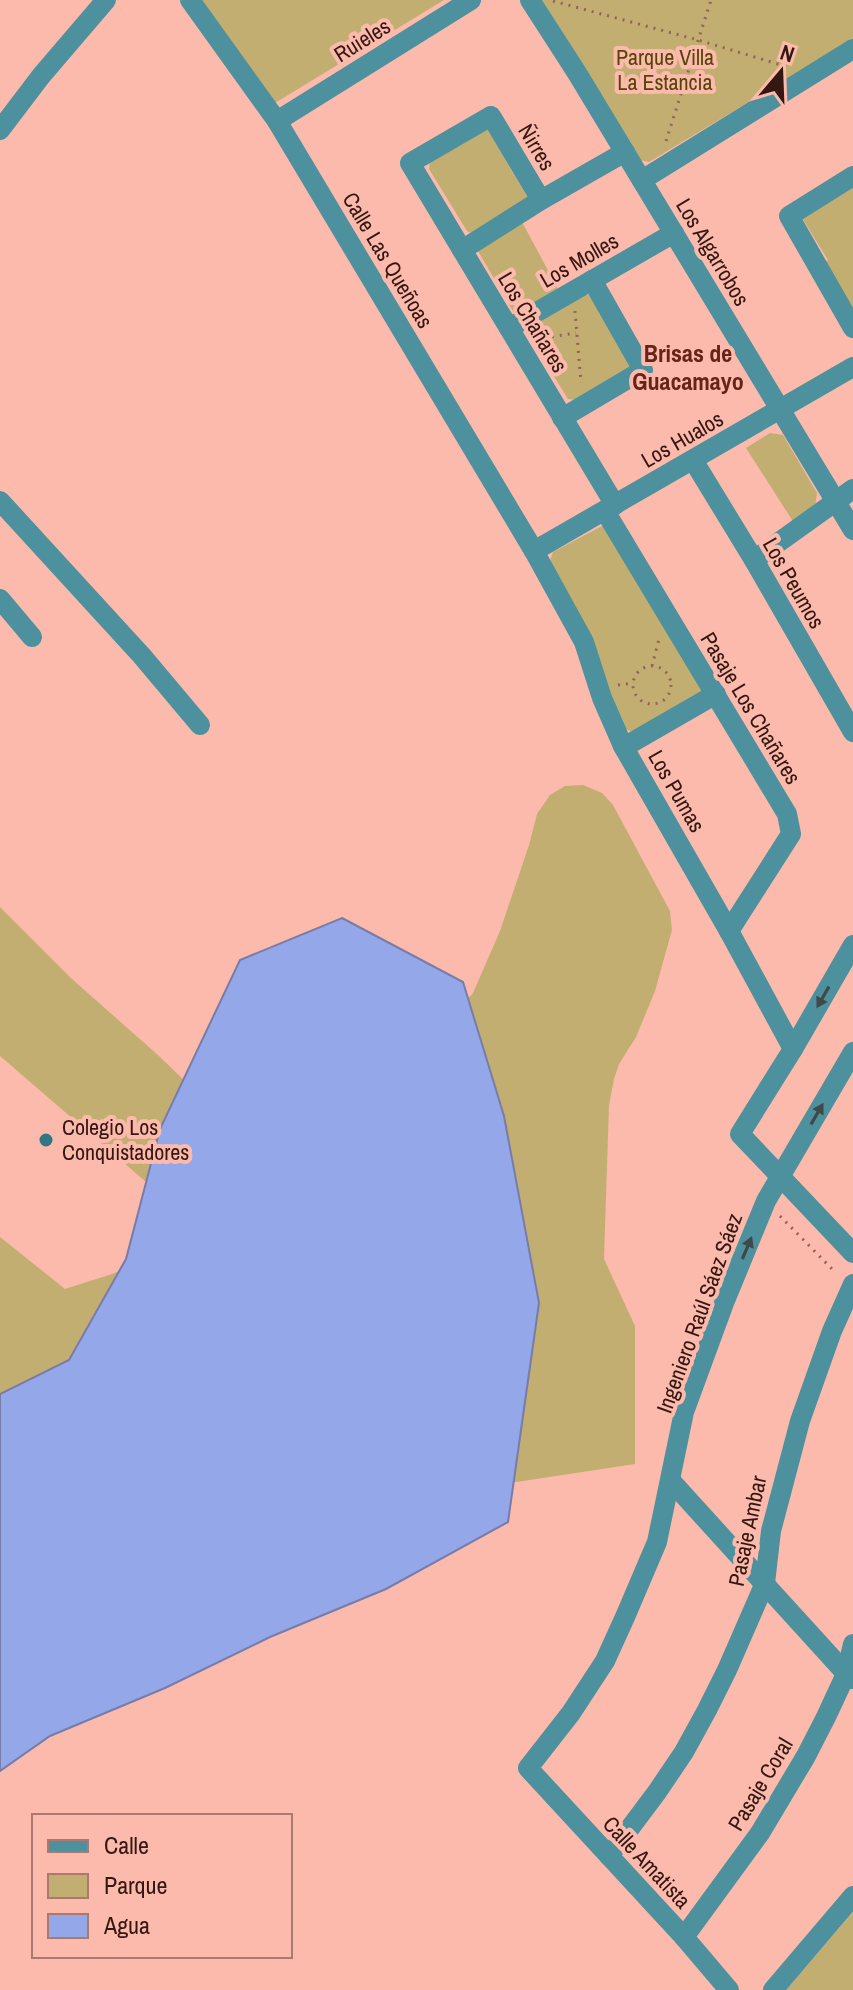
<svg xmlns="http://www.w3.org/2000/svg" width="853" height="1990" font-family="'Archivo Narrow',sans-serif">
  <style>
    .green { fill: #c3ae71 }
    .water { fill: #94a7e9; stroke: #787ca8; stroke-width: 2 }
    .lines { fill: none; stroke-linecap: round; stroke-linejoin: round }
    .path { stroke: #92635a; stroke-width: 3; stroke-dasharray: 2 6; stroke-linecap: butt }
    .minor { stroke: #4d919e; stroke-width: 20 }
    .oneway { fill: #3f484a }
    .poi-dot { fill: #307683; stroke: #fbbaac; stroke-width: 3 }
    .labels { text-anchor: middle; dominant-baseline: central; stroke-width: 8; stroke-linejoin: round; paint-order: stroke }
    .street-label { font-size: 22px; fill: #351712; stroke: #fbbaac }
    .park-label { font-size: 22px; fill: #554507; stroke: #fbbaac }
    .poi-label { font-size: 22px; fill: #351712; stroke: #fbbaac; text-anchor: start }
    .neighbourhood-label { font-size: 24px; font-weight: bold; fill: #662419; stroke: #fbbaac }
  </style>
  <rect width="100%" height="100%" fill="#fbbaac"/>
  <g class="green">
    <polygon points="202,0 444,0 275,103"/>
    <polygon points="539,0 853,0 853,39 649,162 635,159"/>
    <polygon points="486,127 528,198 471,233 467,231 429,169 430,159"/>
    <polygon points="853,187 853,311 825,262 828,260 802,218"/>
    <polygon points="521,220 559,291 521,314 513,311 478,251"/>
    <polygon points="580,294 594,296 631,360 630,370 576,400 568,399 529,336 529,325"/>
    <polygon points="770,433 783,435 817,493 815,507 794,523 746,448"/>
    <polygon points="602,526 609,531 705,687 703,695 632,732 626,729 549,564 553,552"/>
    <polygon points="583,785 602,793 613,805 670,911 672,930 655,991 636,1037 619,1064 614,1079 609,1105 604,1259 635,1326 635,1464 489,1486 0,1668 0,1237 65,1289 115,1273 144,1258 189,1219 0,1056 0,907 72,979 159,1056 222,1117 442,1029 473,993 500,931 529,845 537,814 550,795 565,786"/>
    <polygon points="853,1912 853,1990 786,1990"/>
  </g>
  <polygon class="water" points="342,918 463,982 504,1116 539,1303 508,1522 386,1589 270,1637 165,1688 50,1736 0,1771 0,1394 69,1360 126,1259 160,1129 240,960"/>
  <g class="lines">
    <g class="path">
      <polyline points="553,1 698,40 788,67"/>
      <polyline points="666,141 711,0"/>
      <polyline points="575,311 581,383"/>
      <polyline points="536,339 576,333"/>
      <polyline points="652,666 659,639"/>
      <circle cx="652" cy="685" r="19"/>
      <polyline points="618,685 634,683"/>
      <polyline points="780,1216 836,1273"/>
    </g>
    <g class="minor">
      <polyline points="190,0 277,121 534,551 584,642 602,698 623,746 729,931 793,1049"/>
      <polyline points="530,0 577,73 853,530"/>
      <polyline points="277,121 471,0"/>
      <polyline points="0,130 41,76 106,0"/>
      <polyline points="853,176 789,216 853,328"/>
      <polyline points="642,180 853,49"/>
      <polyline points="541,200 491,116 410,163 615,505"/>
      <polyline points="462,250 541,200 625,152"/>
      <polyline points="509,328 674,233"/>
      <polyline points="562,418 643,370 592,280"/>
      <polyline points="693,460 754,560 853,732"/>
      <polyline points="0,501 142,656 200,725"/>
      <polyline points="605,511 787,814 791,834 729,931"/>
      <polyline points="534,551 853,367"/>
      <polyline points="754,560 853,489"/>
      <polyline points="0,599 32,637"/>
      <polyline points="623,746 631,743 716,694"/>
      <polyline points="853,945 793,1049 740,1134 853,1253"/>
      <polyline points="671,1481 851,1679"/>
      <polyline points="609,1856 657,1792 684,1752 707,1710 727,1670 765,1583 771,1531 800,1421 832,1331 853,1284"/>
      <polyline points="684,1937 760,1833 806,1756 826,1717 846,1674 853,1644"/>
      <polyline points="729,1990 684,1937 528,1768 571,1713 605,1661 625,1617 657,1542 684,1412 724,1303 766,1201 853,1052"/>
      <polyline points="773,1990 853,1896"/>
    </g>
  </g>
  <defs><path id="oneway-solid" d="M-6-.8H1V-3.2L6.5 0L1 3.2V.8H-6Z" transform="scale(2)"/></defs>
  <g class="oneway">
    <use href="#oneway-solid" transform="translate(823 997) rotate(120)"/>
    <use href="#oneway-solid" transform="translate(817 1114) rotate(-60)"/>
    <use href="#oneway-solid" transform="translate(747 1248) rotate(-67)"/>
  </g>
  <circle class="poi-dot" cx="46" cy="1140" r="8"/>
  <g class="labels">
    <g class="street-label">
      <text transform="translate(362 40) rotate(-32)">Ruieles</text>
      <text transform="translate(537 147) rotate(59)">Ñirres</text>
      <text transform="translate(713 252) rotate(59)">Los Algarrobos</text>
      <text transform="translate(388 260) rotate(59)">Calle Las Queñoas</text>
      <text transform="translate(579 260) rotate(-30)">Los Molles</text>
      <text transform="translate(533 322) rotate(59)">Los Chañares</text>
      <text transform="translate(682 439) rotate(-30)">Los Hualos</text>
      <text transform="translate(794 583) rotate(60)">Los Peumos</text>
      <text transform="translate(751 708) rotate(59)">Pasaje Los Chañares</text>
      <text transform="translate(677 791) rotate(60)">Los Pumas</text>
      <text transform="translate(699 1313) rotate(-70)">Ingeniero Raúl Sáez Sáez</text>
      <text transform="translate(747 1531) rotate(-78)">Pasaje Ambar</text>
      <text transform="translate(760 1784) rotate(-59)">Pasaje Coral</text>
      <text transform="translate(647 1862) rotate(47)">Calle Amatista</text>
    </g>
    <g class="park-label">
      <text x="665" y="57">Parque Villa<tspan x="665" dy="25">La Estancia</tspan></text>
    </g>
    <g class="poi-label">
      <text x="62" y="1127">Colegio Los<tspan x="62" dy="25">Conquistadores</tspan></text>
    </g>
    <g class="neighbourhood-label">
      <text x="688" y="353">Brisas de<tspan x="688" dy="28">Guacamayo</tspan></text>
    </g>
  </g>
  <rect x="32" y="1814" width="260" height="144" fill="#fbbaac" stroke="#ac796e" stroke-width="2"/>
  <rect x="48" y="1840" width="40" height="12" fill="#4d919e" stroke="#ac796e" stroke-width="2"/>
  <text x="104" y="1854" font-size="24" fill="#351712">Calle</text>
  <rect x="48" y="1874" width="40" height="24" fill="#c3ae71" stroke="#ac796e" stroke-width="2"/>
  <text x="104" y="1894" font-size="24" fill="#351712">Parque</text>
  <rect x="48" y="1914" width="40" height="24" fill="#94a7e9" stroke="#ac796e" stroke-width="2"/>
  <text x="104" y="1934" font-size="24" fill="#351712">Agua</text>
  <g transform="translate(781 72) rotate(19)" stroke="#fbbaac" stroke-width="6" paint-order="stroke">
  <path d="M0-6L14 30L0 20L-14 30Z" fill="#351712"/>
  <text y="-12" font-size="22" font-weight="bold" text-anchor="middle" fill="#351712">N</text>
  </g>
</svg>
